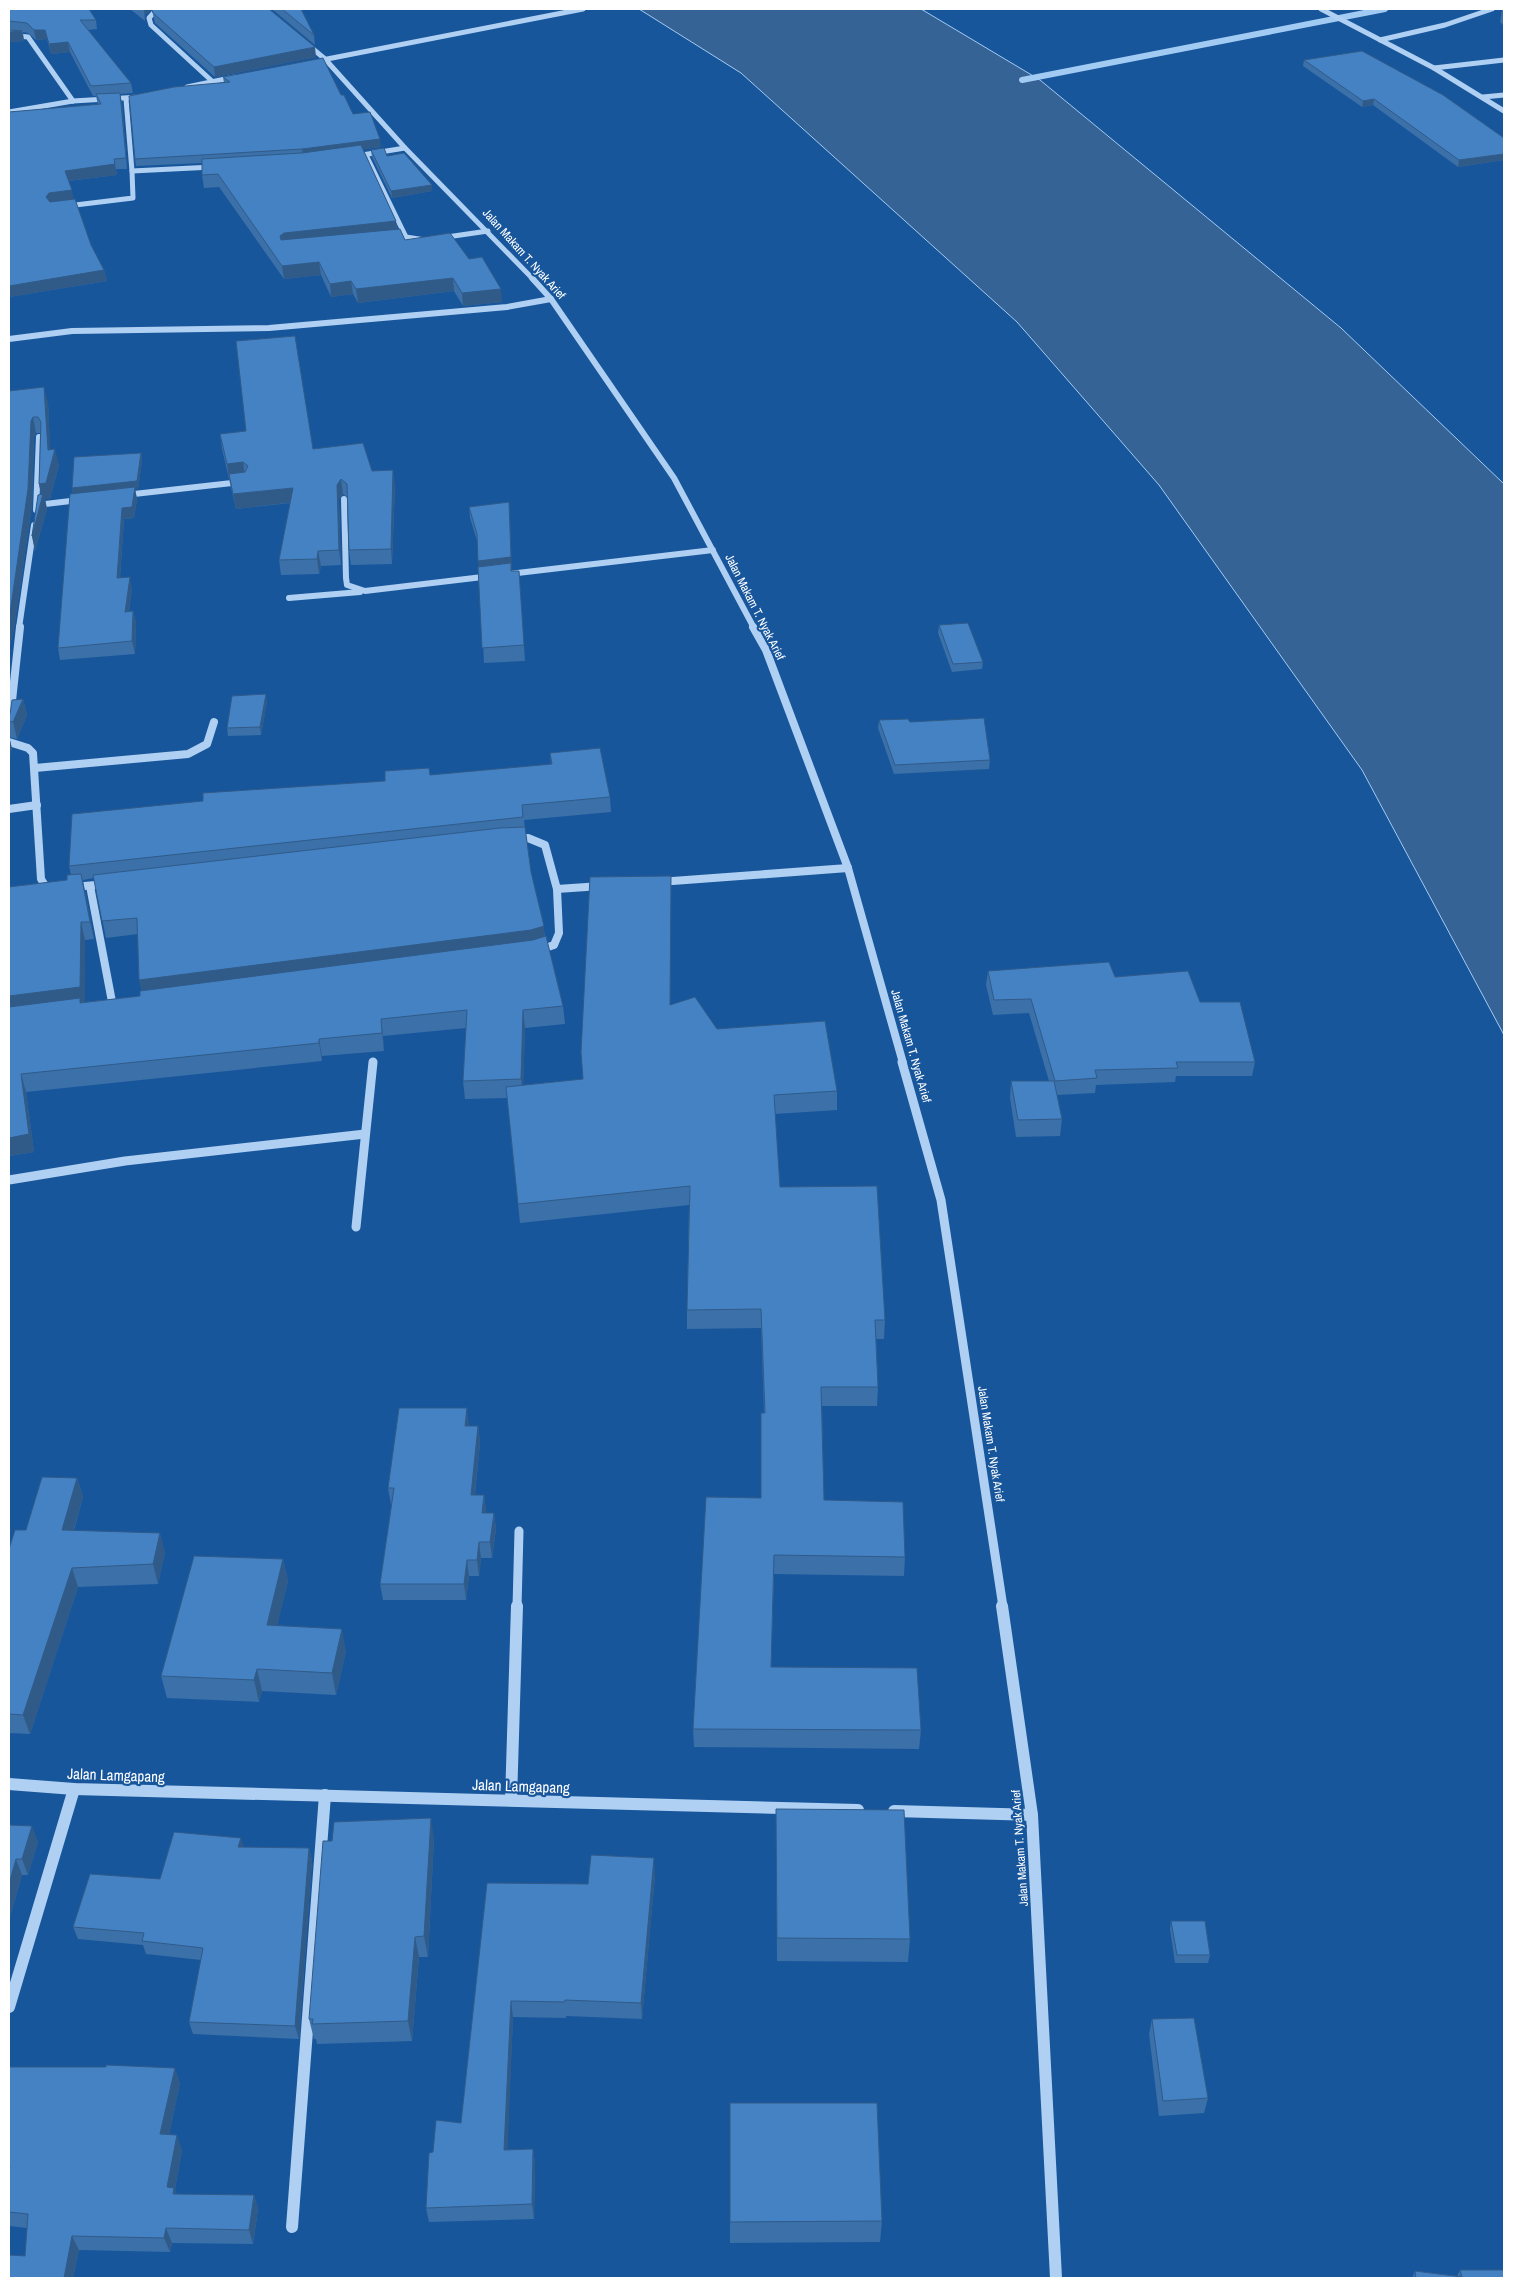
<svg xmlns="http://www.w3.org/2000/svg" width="1513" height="2287" font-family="'Archivo Narrow',sans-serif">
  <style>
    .water { fill: #366395; stroke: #a2cbf4 }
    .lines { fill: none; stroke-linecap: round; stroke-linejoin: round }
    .stream { stroke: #a2cbf4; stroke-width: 6 }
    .minor-far4 { stroke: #afd0f2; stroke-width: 5 }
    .minor-far3 { stroke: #afd0f2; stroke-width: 6 }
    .minor-far2 { stroke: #afd0f2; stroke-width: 8 }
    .minor-far1 { stroke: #afd0f2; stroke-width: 9 }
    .minor { stroke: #afd0f2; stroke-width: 12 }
    .wall { fill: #3b70a9; fill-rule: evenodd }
    .shaded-wall { fill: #305b89 }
    .building { fill: #4582c4; stroke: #305b89 }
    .labels { text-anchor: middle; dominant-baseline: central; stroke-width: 4.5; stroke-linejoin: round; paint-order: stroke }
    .street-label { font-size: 12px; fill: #fff; stroke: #18569c }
    .near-street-label { font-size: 15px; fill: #fff; stroke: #18569c }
  </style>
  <rect width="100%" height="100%" fill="#18569c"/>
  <polygon class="water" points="639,9 921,9 1040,80 1341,328 1504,484 1504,1035 1362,770 1159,485 1017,322 741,73"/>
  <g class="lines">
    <polyline class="stream" points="1022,80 1385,9"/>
    <g class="minor-far4">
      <polyline points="157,9 149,18 151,25 213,82"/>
      <polyline points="1321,9 1434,68 1504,111"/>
      <polyline points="9,35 28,37 73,101"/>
      <polyline points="1380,40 1445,25 1492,9"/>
      <polyline points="307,44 325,59 405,148 533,279"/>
      <polyline points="322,60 583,9"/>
      <polyline points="1434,68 1504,60"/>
      <polyline points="187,87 235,77"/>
      <polyline points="1483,97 1504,95"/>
      <polyline points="126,99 132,171 213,167"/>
      <polyline points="9,112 73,101 140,97"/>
      <polyline points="366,155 406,237"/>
      <polyline points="356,156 405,148"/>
      <polyline points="67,206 133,198 132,171"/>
      <polyline points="394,238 406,237 425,240"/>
      <polyline points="440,238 488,231"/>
    </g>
    <g class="minor-far3">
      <polyline points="532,278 551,299 674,478 754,628"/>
      <polyline points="9,339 72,331 269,328 507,307 551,299"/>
      <polyline points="125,495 241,482"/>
      <polyline points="344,499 346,578 347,585 365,591 491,576"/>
      <polyline points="37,505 79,500"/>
      <polyline points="36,510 39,437"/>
      <polyline points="509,574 713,550"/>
      <polyline points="289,598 360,592"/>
      <polyline points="19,628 34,525"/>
    </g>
    <g class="minor-far2">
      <polyline points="753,627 766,650 848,868 903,1063"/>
      <polyline points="9,728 20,627"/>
      <polyline points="9,742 28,748 33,753 41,879 46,887 52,889"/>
      <polyline points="35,768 188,754 207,744 214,722"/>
      <polyline points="9,809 37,805"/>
      <polyline points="515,839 528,838 545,845 557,889"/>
      <polyline points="659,882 848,868"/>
      <polyline points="90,886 113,1007"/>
      <polyline points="73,887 107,884"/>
      <polyline points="539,950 554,945 559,933 557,889 601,886"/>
    </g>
    <g class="minor-far1">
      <polyline points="902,1062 941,1200 1003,1607"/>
      <polyline points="9,1180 125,1161 365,1134"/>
      <polyline points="356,1227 373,1062"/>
      <polyline points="517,1607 519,1531"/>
    </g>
    <g class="minor">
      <polyline points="1002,1606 1032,1815 1056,2278"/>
      <polyline points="9,1784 74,1789 858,1810"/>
      <polyline points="511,1800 517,1606"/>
      <polyline points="894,1811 1032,1815"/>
      <polyline points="9,2007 74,1789"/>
      <polyline points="292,2227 325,1795"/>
    </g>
  </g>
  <g class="wall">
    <polygon points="9,9 96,20 97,29 88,30 131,83 133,93 120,94 122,104 127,169 116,169 117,175 68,181 73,199 91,245 104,270 107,281 9,297 9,112 98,105 96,96 93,96 70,52 51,54 47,39 36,40 28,33 23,32 24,41 9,42"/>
    <polygon points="130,9 151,9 145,15 145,21"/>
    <polygon points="272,9 301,9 314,35 315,45"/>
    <polygon points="152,10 316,57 215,77 155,23"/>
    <polygon points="1502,10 1504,10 1504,26 1500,22"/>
    <polygon points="1304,60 1504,138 1504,160 1458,167 1373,105 1362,107 1303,66"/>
    <polygon points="223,77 341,95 353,114 381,147 363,149 396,221 397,229 405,240 502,302 463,306 454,291 358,303 353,294 331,297 321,275 284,279 219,187 204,188 202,175 202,163 136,166 135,159 224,83"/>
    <polygon points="371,150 387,156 432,185 432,191 392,198 372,157"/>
    <polygon points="9,391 48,403 50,450 59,465 50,499 45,499 47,509 35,551 32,536 41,494 39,484 40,433 36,433 34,437 32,505 14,629 9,649"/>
    <polygon points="220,434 313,449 372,471 395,485 392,564 351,565 349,550 348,498 343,494 339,499 341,565 321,566 319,574 281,575 279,560 290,503 236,509 222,449"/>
    <polygon points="141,453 142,461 138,489 135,489 137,499 134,518 124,519 120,578 132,589 129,611 133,611 136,623 135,654 60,660 58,648 73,494 72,488"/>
    <polygon points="469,507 510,514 511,571 519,571 525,661 484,663 478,544 470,518"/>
    <polygon points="939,625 983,662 982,669 952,672 938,633"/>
    <polygon points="23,699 27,715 17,739 9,737 12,749 9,756 9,715"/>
    <polygon points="267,702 261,735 228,736 227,728"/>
    <polygon points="879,720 910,722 990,760 989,769 894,774 878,728"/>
    <path d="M550 753 610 797 611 812 524 820 531 872 545 936 563 1006 565 1024 525 1028 523 1085 583 1079 671 876 670 1005 837 1091V1110L775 1114 780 1187 885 1320 884 1339H876L878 1387 877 1406H822L824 1500 905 1557 904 1576 774 1574 771 1667 921 1730 919 1749 694 1747 693 1729 761 1498 764 1413 761 1328 687 1329V1310L689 1205 520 1223 507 1098 465 1099 463 1081 466 1028 383 1036 384 1051 322 1056V1061L26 1092 34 1152 9 1156V879V887L67 880 71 875 69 866 203 801 385 781 430 775 551 765ZM94 878 106 938 138 934 139 980 142 990 140 996 85 1002V940L94 939 83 880Z"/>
    <polygon points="988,971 1115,977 1200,1002 1255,1062 1252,1076 1176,1076 1175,1082 1096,1085 1095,1093 1057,1095 1062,1119 1060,1136 1016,1137 1010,1098 1011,1081 1049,1081 1029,1013 993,1015 986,985"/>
    <polygon points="469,1424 469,1426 478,1426 480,1443 475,1495 484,1495 486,1513 494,1513 496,1529 492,1558 481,1558 479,1576 469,1576 466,1600 383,1600 380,1584 392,1505 391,1505 388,1488"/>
    <polygon points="77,1478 83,1497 74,1530 165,1552 158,1584 78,1587 30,1734 9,1733 9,1549 26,1530"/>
    <polygon points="283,1559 288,1581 277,1625 346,1651 336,1695 262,1691 259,1702 167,1698 161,1676"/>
    <polygon points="776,1809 910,1939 908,1962 777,1961"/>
    <polygon points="9,1825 38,1842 28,1875 22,1875 9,1920"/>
    <polygon points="434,1839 428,1957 419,1957 412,2041 317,2044 316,2039 314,2039 309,2019"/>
    <polygon points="243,1847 309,1848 312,1861 299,2039 193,2034 189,2022 201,1960 146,1954 143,1945 78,1939 73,1927 160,1879"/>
    <polygon points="655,1875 642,2019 566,2016 566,2018 513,2017 507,2150 533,2149 535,2164 534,2219 429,2222 426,2208 433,2152 461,2123 487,1883 588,1884"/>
    <polygon points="1171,1921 1210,1955 1208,1963 1175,1963 1170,1929"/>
    <polygon points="1152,2019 1208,2098 1204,2113 1159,2116 1149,2034"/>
    <polygon points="9,2067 180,2083 169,2135 182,2150 175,2189 176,2194 254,2195 258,2209 253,2244 172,2243 170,2252 79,2250 73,2278 9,2278 25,2256 27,2228 9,2226"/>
    <polygon points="882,2221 880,2242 730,2243 730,2222"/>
    <polygon points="1460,2270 1504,2278 1412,2278 1415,2271 1457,2276"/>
  </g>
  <g class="shaded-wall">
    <polygon points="144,9 151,9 145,15 145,21"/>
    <polygon points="34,30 45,30 47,39 36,40"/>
    <polygon points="22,31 24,41 9,42 9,32"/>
    <polygon points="68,42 70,52 51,54 49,44"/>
    <polygon points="315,47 316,57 215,77 214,67"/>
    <polygon points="120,93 122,104 127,169 126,158"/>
    <polygon points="1374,99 1373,105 1362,107 1363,101"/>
    <polygon points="380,139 381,147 303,157 302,149"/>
    <polygon points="1504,154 1504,160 1458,167 1459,160"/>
    <polygon points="114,159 117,175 67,181 65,171"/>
    <polygon points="432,185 432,191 392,198 391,191"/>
    <polygon points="72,190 74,201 48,208 46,197 49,193"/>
    <polygon points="396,221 397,234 282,249 280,236 284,233"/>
    <polygon points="319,262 321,275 284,279 282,266"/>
    <polygon points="104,270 107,281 9,297 9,286"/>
    <polygon points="453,278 454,291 358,303 356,289"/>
    <polygon points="351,281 353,294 331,297 330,284"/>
    <polygon points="501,289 502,302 463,306 462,293"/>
    <polygon points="44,387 48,403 51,464 55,449 59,465 50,499 45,499 47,509 35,551 32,536 42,499 39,484 48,450"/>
    <polygon points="33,417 36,433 34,437 32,505 14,629 9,649 9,618 31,421"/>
    <polygon points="141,453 142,461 138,489 135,489 137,499 134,518 124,519 119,590 117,578 122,508 73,496 72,488"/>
    <polygon points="243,462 245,477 229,479 227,464"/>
    <polygon points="393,470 395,485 392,564 391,549"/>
    <polygon points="341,479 343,494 339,499 341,565 339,550 337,485"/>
    <polygon points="293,488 295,502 236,509 233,494"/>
    <polygon points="509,502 512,569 479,572 478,561"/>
    <polygon points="318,551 321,566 319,574 317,559"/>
    <polygon points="130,577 132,589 127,624 125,612"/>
    <polygon points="133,611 136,623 135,654 132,641"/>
    <polygon points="266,694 267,702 261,735 260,727"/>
    <polygon points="23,699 27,715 17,739 13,722"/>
    <polygon points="9,735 12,749 9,756"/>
    <polygon points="81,874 85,892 94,939 90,922"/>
    <polygon points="671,876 671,894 670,1024 670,1005"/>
    <polygon points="81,922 85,940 85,1005 9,1014 9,996"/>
    <polygon points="544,926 545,942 143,997 139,980"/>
    <polygon points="523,1010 525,1028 523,1097 521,1079"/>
    <polygon points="381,1019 383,1036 384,1051 382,1033"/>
    <polygon points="319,1039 322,1056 322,1061 319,1043"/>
    <polygon points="21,1074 26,1092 34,1152 9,1156 9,1138"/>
    <polygon points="467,1408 469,1424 467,1443 465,1426"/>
    <polygon points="478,1426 480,1443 473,1511 471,1495"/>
    <polygon points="77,1478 83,1497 68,1549 62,1530"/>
    <polygon points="484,1495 486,1511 484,1529 482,1513"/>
    <polygon points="494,1513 496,1529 492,1558 490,1542"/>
    <polygon points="160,1533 165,1552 158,1584 153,1564"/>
    <polygon points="479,1542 481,1558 479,1576 477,1560"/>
    <polygon points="283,1559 288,1581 272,1647 267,1625"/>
    <polygon points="467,1560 469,1576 466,1600 464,1584"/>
    <polygon points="72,1568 78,1587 30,1734 23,1715"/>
    <polygon points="342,1629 346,1651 336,1695 332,1673"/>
    <polygon points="257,1669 262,1691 259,1702 254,1680"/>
    <polygon points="431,1818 434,1839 428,1957 424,1936"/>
    <polygon points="32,1826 38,1842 28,1875 22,1859"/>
    <polygon points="241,1838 245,1852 238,1847"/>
    <polygon points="309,1848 312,1861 299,2039 295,2026"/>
    <polygon points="654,1858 655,1875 642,2019 641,2003"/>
    <polygon points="16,1859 22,1875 9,1920 9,1884"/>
    <polygon points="415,1937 419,1957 412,2041 408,2021"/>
    <polygon points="511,2001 513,2017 507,2165 504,2150"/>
    <polygon points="175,2068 180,2083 166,2149 160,2134"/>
    <polygon points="177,2135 182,2150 175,2189 180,2202 167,2187"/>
    <polygon points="533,2149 535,2164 534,2219 532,2204"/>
    <polygon points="254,2195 258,2209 253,2244 249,2230"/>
    <polygon points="166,2228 172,2243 170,2252 164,2238"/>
    <polygon points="72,2236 79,2250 73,2278 64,2278"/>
  </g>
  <g class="building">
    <polygon points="9,9 89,9 96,20 80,20 131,83 91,86 68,42 49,44 45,30 34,30 27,23 9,21"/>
    <polygon points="153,9 269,9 315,47 214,67 153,13 152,10"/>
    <polygon points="282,9 301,9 314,35"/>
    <polygon points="9,30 22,31 9,32"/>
    <polygon points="1362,51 1443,95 1504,138 1504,154 1459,160 1374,99 1363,101 1304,60"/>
    <polygon points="323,58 341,95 344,95 353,114 370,112 380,139 302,149 135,159 129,96 174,87 230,82 223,77"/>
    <polygon points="120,93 126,158 114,159 115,164 65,171 72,190 49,193 46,197 50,202 75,199 91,245 104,270 9,286 9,112 101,104 96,94"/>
    <polygon points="361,145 396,221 284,233 280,236 281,240 400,229 405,240 450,233 469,259 482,257 501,289 462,293 453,278 356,289 351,281 330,284 319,262 282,266 218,174 202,175 202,159 302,153"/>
    <polygon points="384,148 387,156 404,153 432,185 391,191 371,150"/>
    <polygon points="295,336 313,449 363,443 372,471 393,470 391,549 349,550 347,484 341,479 337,485 339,550 318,551 317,559 279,560 293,488 233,494 229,474 245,472 248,466 243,462 227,464 220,434 246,431 236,341"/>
    <polygon points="44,387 48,450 55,449 46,483 39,484 41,422 38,417 33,417 31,421 28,489 10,613 9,618 9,391"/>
    <polygon points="141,453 137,481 72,488 74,457"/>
    <polygon points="135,487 132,507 122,508 117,578 130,577 125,612 133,611 132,641 58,648 70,494"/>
    <polygon points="43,494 32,536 38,495"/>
    <polygon points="509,502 511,557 478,561 477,534 469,507"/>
    <polygon points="511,563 511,571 519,571 524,645 482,648 478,567"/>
    <polygon points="968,623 983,662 953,664 939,625"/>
    <polygon points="266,694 260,727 227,728 232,696"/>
    <polygon points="23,699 13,722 9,721 9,715 10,714 12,700"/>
    <polygon points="984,718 990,760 895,765 879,720 908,719 910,722"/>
    <polygon points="600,748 610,797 522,805 523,817 69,866 72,814 203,801 203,793 385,781 385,771 429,768 430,775 552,764 550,753"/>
    <polygon points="525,827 531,872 544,926 531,930 139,980 137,918 102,921 93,875 500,828"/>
    <polygon points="81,874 90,922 81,922 80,987 9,996 9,887 67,880 67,875"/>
    <polygon points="671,876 670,1005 695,997 717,1029 825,1021 837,1091 774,1095 780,1187 877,1186 885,1320 875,1320 878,1387 821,1387 824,1500 903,1502 905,1557 774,1555 771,1667 917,1668 921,1730 693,1729 706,1497 761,1498 761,1413 765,1413 761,1309 687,1310 690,1186 518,1204 506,1087 583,1079 581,1052 590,877"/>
    <polygon points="546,936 563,1006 523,1010 521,1079 463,1081 467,1010 381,1019 382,1033 319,1039 319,1043 21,1074 29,1134 9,1138 9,1007 80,998 80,1003 140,996 140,991 533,940"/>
    <polygon points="1109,962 1115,977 1188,971 1200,1002 1240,1002 1255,1062 1176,1062 1178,1068 1095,1070 1097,1078 1055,1081 1031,999 994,1000 988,971"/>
    <polygon points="1011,1081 1054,1081 1062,1119 1018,1120"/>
    <polygon points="399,1408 467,1408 465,1426 478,1426 471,1495 484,1495 482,1513 494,1513 490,1542 479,1542 477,1560 467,1560 464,1584 380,1584 394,1488 388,1488"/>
    <polygon points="42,1477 77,1478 62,1530 160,1533 153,1564 72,1568 23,1715 9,1714 9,1549 15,1530 26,1530"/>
    <polygon points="194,1556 283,1559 267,1625 342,1629 332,1673 257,1669 254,1680 161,1676"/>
    <polygon points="776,1809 904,1810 910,1939 777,1938"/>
    <polygon points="431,1818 424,1936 415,1937 408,2021 312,2024 313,2019 309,2019 323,1841 332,1841 334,1822"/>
    <polygon points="9,1825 32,1826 22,1859 16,1859 9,1884"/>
    <polygon points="174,1832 241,1838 238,1847 309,1848 295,2026 189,2022 203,1948 142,1941 144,1933 73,1927 90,1874 160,1879"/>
    <polygon points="591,1855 654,1858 641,2003 565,2000 564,2002 511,2001 504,2150 533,2149 532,2204 426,2208 429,2153 433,2152 436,2120 461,2123 487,1883 588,1884"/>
    <polygon points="1171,1921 1205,1921 1210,1955 1177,1955"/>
    <polygon points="1194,2018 1208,2098 1163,2101 1152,2019"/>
    <polygon points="106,2065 175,2068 160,2134 177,2135 167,2187 174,2188 173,2194 254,2195 249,2230 166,2228 164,2238 72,2236 64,2278 9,2278 9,2255 25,2256 28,2214 9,2212 9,2171 10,2166 9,2166 9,2067 106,2067"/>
    <polygon points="730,2103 877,2103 882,2221 730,2222"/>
    <polygon points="1460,2270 1504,2270 1504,2278 1416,2278 1415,2271 1462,2277"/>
  </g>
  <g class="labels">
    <g class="street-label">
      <text transform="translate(524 254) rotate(48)">Jalan Makam T. Nyak Arief</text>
      <text transform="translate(755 607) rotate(63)">Jalan Makam T. Nyak Arief</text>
      <text transform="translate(911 1046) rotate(74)">Jalan Makam T. Nyak Arief</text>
      <text transform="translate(991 1444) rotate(81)">Jalan Makam T. Nyak Arief</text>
      <text transform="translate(1020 1848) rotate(-94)">Jalan Makam T. Nyak Arief</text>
    </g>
    <g class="near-street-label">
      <text transform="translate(116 1775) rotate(2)">Jalan Lamgapang</text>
      <text transform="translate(521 1786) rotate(2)">Jalan Lamgapang</text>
    </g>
  </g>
  <rect width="1513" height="2287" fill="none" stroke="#ffffff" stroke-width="20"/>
</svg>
